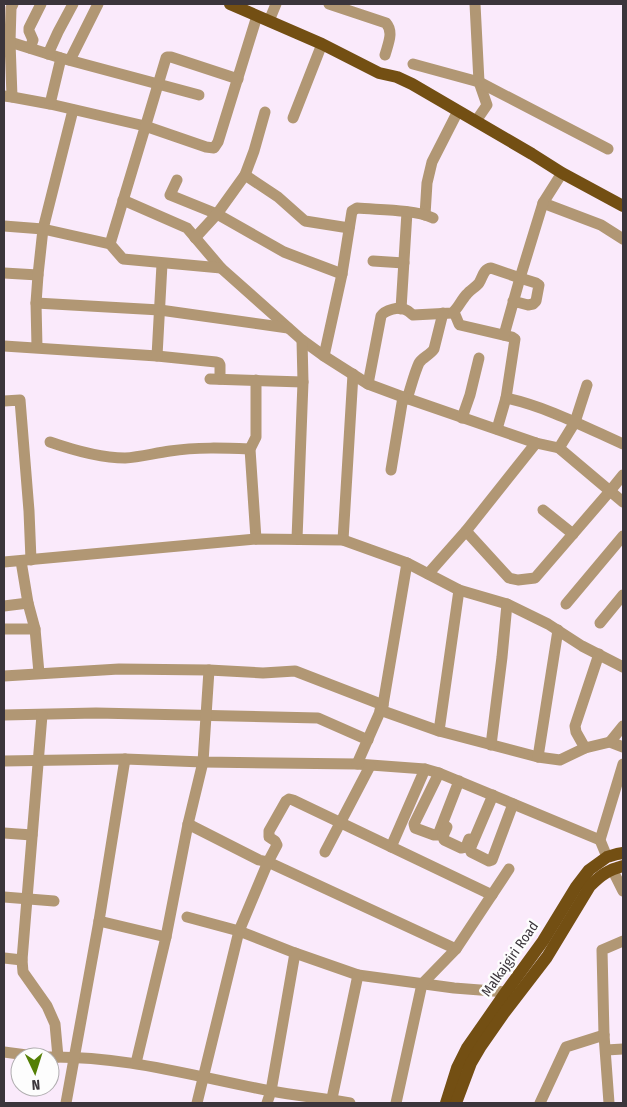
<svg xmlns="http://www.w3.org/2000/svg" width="627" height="1107" font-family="'Fira Sans Condensed',sans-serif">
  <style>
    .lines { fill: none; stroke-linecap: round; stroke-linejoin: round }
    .minor { stroke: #b19774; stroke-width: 11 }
    .major { stroke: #734f13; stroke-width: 12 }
    .labels { text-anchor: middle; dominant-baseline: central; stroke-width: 5; stroke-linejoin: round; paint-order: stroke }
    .street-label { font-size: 14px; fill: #3b353b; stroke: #fdfdfd }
  </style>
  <rect width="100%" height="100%" fill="#faeafb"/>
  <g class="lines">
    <g class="minor">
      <path d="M329 4 386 23C394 32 388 44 385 55"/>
      <polyline points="475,4 479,82 487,105 476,121"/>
      <polyline points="269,21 276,4"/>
      <polyline points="10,42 61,58 199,95"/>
      <polyline points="30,48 33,40 29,31 29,28 41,4"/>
      <polyline points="48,54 58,32 73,4"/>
      <polyline points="70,60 98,4"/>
      <polyline points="413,64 479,82 608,149"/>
      <polyline points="4,96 12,97 50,104 145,126 206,147 214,148 218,142 257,16"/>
      <polyline points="12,97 10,42 11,8 13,4"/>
      <polyline points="50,104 61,58"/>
      <polyline points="293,118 322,44"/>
      <polyline points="562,173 543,203 601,225 623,239"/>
      <polyline points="245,175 278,197 305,221 349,228"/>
      <polyline points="177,180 170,195 217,214 284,252 342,274"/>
      <polyline points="123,200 187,228 221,268 302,340 324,356 368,384 403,397 536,443 559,448 623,502"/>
      <polyline points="425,215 427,183 432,162 458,111"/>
      <polyline points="4,226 43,229 110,244 123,259 221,268"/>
      <polyline points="195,238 217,214 245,175 254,151 265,112"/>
      <polyline points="110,244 166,58 167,57 171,57 238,79"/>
      <polyline points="373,261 404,263"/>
      <polyline points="4,273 38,275"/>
      <polyline points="36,303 160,310 288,328"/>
      <polyline points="401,309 407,212"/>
      <polyline points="454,312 459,324 460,325 512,337 515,339 506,398 497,429"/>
      <polyline points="504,335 520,278 536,283 539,285 536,301 533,304 528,305 513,301"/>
      <polyline points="4,346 157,356 216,362 219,363 220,365 220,379"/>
      <polyline points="37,347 36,303 38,275 43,229 73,110"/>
      <polyline points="157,356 162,264"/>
      <path d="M324 356 342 274 352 211 357 208C379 210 413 209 433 218"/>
      <polyline points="210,379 303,382"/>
      <polyline points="256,380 256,437 250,449 256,539"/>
      <path d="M368 384 381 316C385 310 399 306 406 310 409 311 411 314 413 315L452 313C458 309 461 300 467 294 470 290 476 287 479 283 483 277 483 269 491 268L520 278 543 203"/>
      <path d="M506 398C547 407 585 427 623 444"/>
      <path d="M407 399C411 387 414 374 419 363 423 357 430 355 434 349L443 313"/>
      <polyline points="4,401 20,400 29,511 31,560"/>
      <polyline points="462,418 470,395 479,358"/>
      <path d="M50 442C73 450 100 458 125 458 140 457 155 453 170 451 197 447 224 448 250 449"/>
      <polyline points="559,448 575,422 587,385"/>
      <polyline points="391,470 403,397"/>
      <polyline points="543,510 573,534"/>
      <polyline points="466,531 509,578 518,580 535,578 610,491 623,475"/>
      <polyline points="297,539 303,382 302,340"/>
      <polyline points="343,540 353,374"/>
      <polyline points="21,561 28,603 35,629 39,673"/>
      <polyline points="4,562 256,539 343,540 407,563 459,590 507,604 548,624 582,646 623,667"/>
      <polyline points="428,574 466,531 536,443"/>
      <polyline points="566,604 623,536"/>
      <polyline points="4,606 28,603"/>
      <polyline points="600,623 623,595"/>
      <polyline points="4,629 35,629"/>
      <polyline points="4,676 119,669 209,670 263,673 295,671 383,705"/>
      <polyline points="380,710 439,731 538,757 560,760 585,748 610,742 623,747"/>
      <polyline points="4,715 96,713 318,718 368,740"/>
      <polyline points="42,715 22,960 23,972 47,1006 55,1024 58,1057"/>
      <polyline points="439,731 459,590"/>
      <polyline points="610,742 623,726"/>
      <polyline points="491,745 502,657 507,604"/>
      <polyline points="585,748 576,732 575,726 599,654"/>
      <polyline points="538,757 558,630"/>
      <polyline points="4,761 125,759 203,762 357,764 425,769 439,773 600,840"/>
      <polyline points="357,764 383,705 407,563"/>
      <polyline points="439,773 414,824 415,828 434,835 438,835 459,781"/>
      <polyline points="493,795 470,849 471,852 489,861 492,860 513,804"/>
      <polyline points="188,824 259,860 268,862 456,949"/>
      <polyline points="447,827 443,836 444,840 461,848 466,847 469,839"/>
      <polyline points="4,833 32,835"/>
      <polyline points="391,847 425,769"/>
      <polyline points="325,852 370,766"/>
      <polyline points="607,857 600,840 623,764"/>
      <polyline points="612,869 623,891"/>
      <polyline points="4,897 54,901"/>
      <polyline points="187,917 239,931 295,953 358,975 454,988 506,992"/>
      <polyline points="99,921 166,937"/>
      <polyline points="4,958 22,960"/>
      <polyline points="606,1050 623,1049"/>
      <polyline points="4,1052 42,1057"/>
      <path d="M45 1057C123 1055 196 1077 271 1091 297 1096 324 1098 350 1103"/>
      <polyline points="136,1063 166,937 188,824 203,762 209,670"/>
      <polyline points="66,1103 99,921 125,759"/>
      <polyline points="197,1103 239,931 268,862 277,845 275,841 269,837 269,831 286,801 289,799 293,800 492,895"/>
      <polyline points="267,1103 271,1091 295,953"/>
      <polyline points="331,1103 358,975"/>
      <polyline points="396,1103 422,984 456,949 509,869"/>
      <polyline points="540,1103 566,1047 604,1035"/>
      <polyline points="609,1103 604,1035 602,950 623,941"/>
    </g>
    <g class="major">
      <polyline points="230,4 322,44 379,73 397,77 412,84 532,154 562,173 623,206"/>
      <polyline points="446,1103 457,1068 467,1048 506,992 543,941 576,887 589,870 607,857 617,854 623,853"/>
      <path d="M456 1103 471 1063 481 1046 504 1013 547 957 590 886C601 875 608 870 623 866"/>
    </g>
  </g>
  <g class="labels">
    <g class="street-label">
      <text transform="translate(510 959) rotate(-55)">Malkajgiri Road</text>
    </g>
  </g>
  <rect width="627" height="1107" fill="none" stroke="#3b353b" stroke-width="10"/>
  <g transform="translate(35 1072) rotate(176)"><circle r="24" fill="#fdfdfd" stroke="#afadaf"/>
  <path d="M0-4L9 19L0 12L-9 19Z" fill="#547f05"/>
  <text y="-8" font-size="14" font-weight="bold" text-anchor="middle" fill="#3b353b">N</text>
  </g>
</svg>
